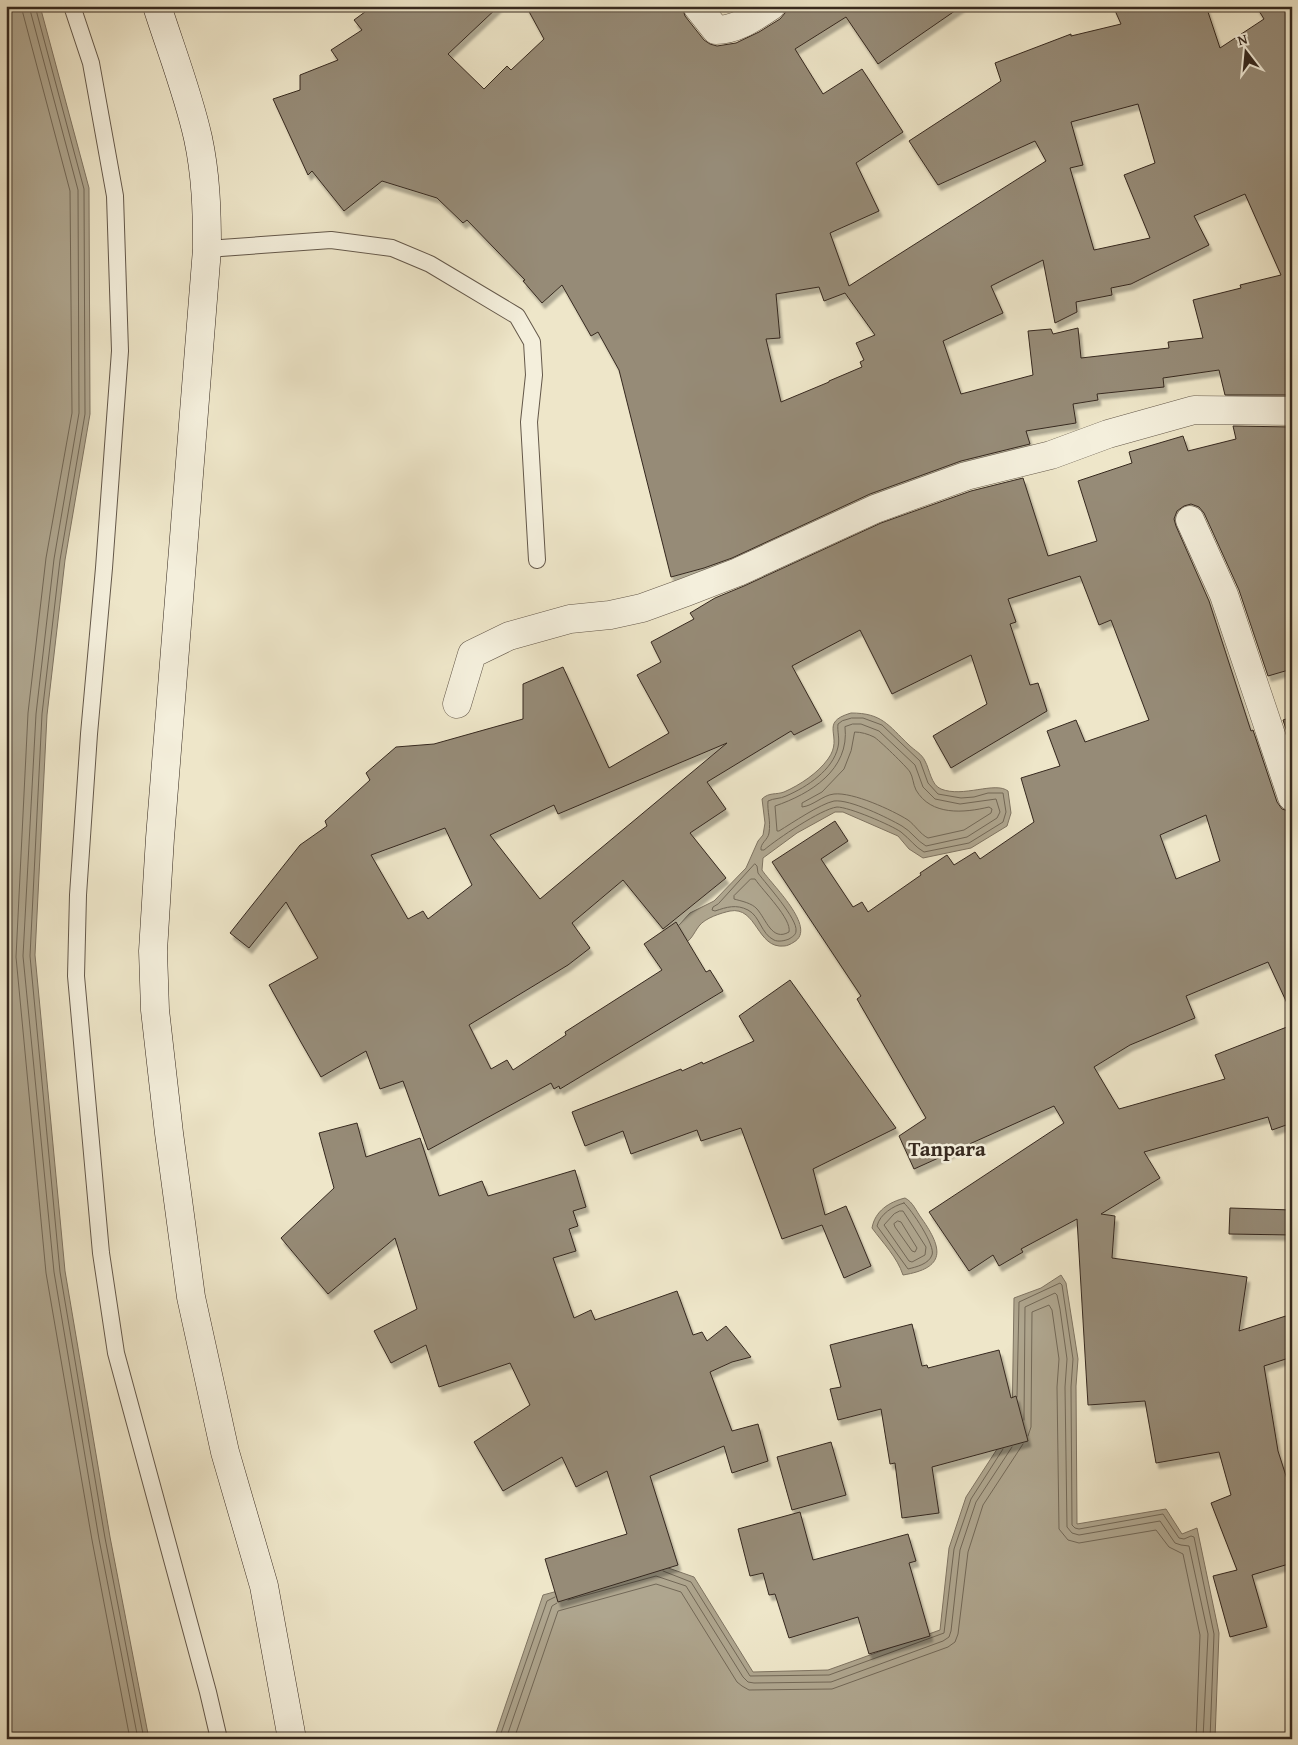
<svg xmlns="http://www.w3.org/2000/svg" width="1298" height="1745" viewBox="0 0 1298 1745" font-family="'Gentium Book Plus',serif">
<style>
.water{fill:#afa68f;stroke:#7f7462}
.lines{fill:none;stroke-linecap:round;stroke-linejoin:round}
.shore{stroke:#726857;stroke-width:1}
.building{fill:#968b77;stroke:#36291f;fill-rule:evenodd;filter:url(#shadow)}
.lane-casing{stroke:#64584a;stroke-width:18}
.street-casing{stroke:#64584a;stroke-width:29}
.secondary-casing{stroke:#36291f;stroke-width:29}
.lane{stroke:#f4efdc;stroke-width:16}
.street{stroke:#f4efdc;stroke-width:28}
.secondary{stroke:#f4efdc;stroke-width:28}
.labels{text-anchor:middle;stroke-width:5;stroke-linejoin:round;paint-order:stroke}
.quarter-label{font-size:21px;font-weight:bold;fill:#36291f;stroke:#f4efdc}
</style>
<defs>
<filter id="shadow"><feDropShadow dx="3" dy="5.5" stdDeviation="1" flood-color="#0004"/></filter>
</defs>
<rect width="100%" height="100%" fill="#eee6c9"/>
<filter id="stains"><feTurbulence type="fractalNoise" baseFrequency=".004" numOctaves="4"/><feColorMatrix values="0 0 0 0 .2 0 0 0 0 .09 0 0 0 0 .02 0 0 0 .5 -.17"/></filter>
<radialGradient id="worn" r=".72"><stop offset=".6" stop-color="#630" stop-opacity="0"/><stop offset="1" stop-color="#630" stop-opacity=".3"/></radialGradient>
<g class="water">
<path d="M6,6H40L89,188L90,414L65,560L47,715L35,955L65,1271L110,1537L149,1739H6Z"/>
<path d="M851,713C882,713 888,725 909,745C914,750 922,754 925,761C930,770 931,785 941,789C963,798 995,781 1008,791L1011,813L1007,826L971,848L923,858L909,849L898,836L843,812H835L797,833L763,858L762,870C771,884 818,928 794,942C791,944 787,946 784,946C757,949 757,906 730,911C721,913 705,918 699,926C693,934 692,940 682,945L666,931L679,925L690,913L714,901L746,868L758,841L763,835L765,823L762,799C769,792 776,795 784,792C800,785 818,773 828,759C845,736 817,723 851,713Z"/>
<path d="M905,1198C913,1202 916,1211 922,1219C943,1249 946,1268 903,1275C897,1257 883,1243 872,1228C875,1211 889,1202 905,1198Z"/>
<path d="M1061,1275L1066,1283L1078,1359L1076,1386L1077,1524L1166,1509L1182,1534L1197,1528L1219,1633L1215,1739H494L543,1595L657,1564L694,1577L753,1672L828,1670L940,1630L949,1548L966,1497L1012,1426L1014,1298L1041,1288Z"/>
</g>
<g class="lines">
<g class="shore">
<path d="M21,6L70,191L72,413L46,558L28,713L16,957L46,1273L92,1540L130,1739"/>
<path d="M29,6L78,190L79,413L54,559L36,714L23,956L54,1272L99,1539L138,1739"/>
<path d="M35,6L84,189L85,414L60,560L42,714L30,956L60,1272L105,1538L144,1739"/>
<path d="M852,718H863L882,725L920,761L928,783L938,794L961,798L974,797L988,793H1003L1006,812L1003,822L969,843L924,852C915,847 910,839 901,832C891,825 849,807 837,807C821,809 777,839 764,850H761C760,843 768,840 769,833C771,821 767,811 768,801C774,798 780,799 786,796C807,787 833,770 838,747C840,739 837,731 838,724L842,721Z"/>
<path d="M853,724H861L879,731L915,765L923,787L935,799L960,804L996,799L1000,812L997,818L967,837L926,846C917,841 911,831 902,826C888,818 850,799 834,801C820,804 792,823 779,831H777L775,806C810,794 850,770 845,727Z"/>
<path d="M855,732C861,732 868,734 874,737C878,739 907,767 910,772C913,777 913,784 916,790C931,816 964,813 989,807L992,809L991,813L964,830L928,838C920,834 915,825 908,820C892,810 853,792 834,794C823,795 813,806 802,807V803L822,792L844,769L851,751Z"/>
<path d="M755,864L757,866L758,873C766,884 798,919 796,931C796,935 792,937 789,939C784,941 778,942 774,940C761,934 760,916 748,910C736,904 727,907 715,911L712,910L713,907L718,904Z"/>
<path d="M751,879H755C763,891 792,919 789,932C772,942 766,919 757,909C752,903 741,901 734,899V896Z"/>
<path d="M904,1203C911,1209 936,1246 932,1255C929,1264 916,1267 908,1269L877,1226C880,1214 893,1206 904,1203Z"/>
<path d="M900,1211H903L926,1247L925,1255L912,1262L909,1261L884,1225L894,1214Z"/>
<path d="M898,1221L901,1222L917,1248L915,1252L912,1251L895,1227L894,1224Z"/>
<path d="M1017,1397L1019,1302L1060,1283L1062,1285L1073,1359L1071,1387L1072,1525L1075,1528L1079,1529L1163,1514L1179,1538L1184,1539L1191,1536L1194,1537L1214,1634L1210,1739"/>
<path d="M1024,1420L1025,1307L1055,1293L1057,1295L1060,1309L1067,1359L1065,1387L1067,1527L1072,1533L1079,1535L1160,1521L1175,1543L1181,1545L1189,1546L1208,1634L1203,1739"/>
<path d="M1028,1436L1031,1427L1032,1312L1049,1305L1052,1310L1059,1359L1057,1387L1059,1529L1068,1540L1079,1543L1156,1530L1169,1547L1183,1554L1200,1635L1196,1739"/>
<path d="M663,1571L691,1582L750,1676L829,1675L944,1633L954,1549L971,1499L1003,1449"/>
<path d="M568,1600L656,1576L686,1586L743,1677L748,1682L754,1683L831,1682L943,1641L949,1637L951,1631L960,1550L976,1502L1012,1447"/>
<path d="M499,1739L547,1601L555,1597"/>
<path d="M506,1739L552,1606L557,1603"/>
<path d="M514,1739L558,1611L656,1584L681,1592L737,1682L742,1686L749,1690L832,1689L948,1647L955,1642L958,1634L968,1552L983,1505L1023,1444"/>
</g>
</g>
<g class="building">
<path d="M373,6H499L448,54L484,89L507,66L511,70L544,39L526,6H682L685,16L704,40L710,44L717,46L736,43L759,32L780,19L785,13L786,6H962L878,64L846,17L795,49L823,94L862,69L903,132L856,163L879,211L830,233L849,286L1046,161L1035,141L938,185L909,141L1001,81L995,63L1071,34V36L1121,24L1113,6H1206L1220,48L1264,19L1256,6H1292V395H1225L1219,370L1163,378L1164,387L1097,394L1098,400L1073,404L1076,423L1026,431L1030,444L961,461L870,494L732,558L704,568L671,577L619,370L598,332L591,336L562,285L542,303L523,281L525,280L467,220L463,223L437,198L382,181L344,211L312,171L308,175L273,99L300,90V75L338,60L331,50L362,30L354,20ZM1138,104L1155,163L1124,175L1150,238L1094,250L1070,168L1083,165L1071,122ZM1245,194L1281,275L1240,285L1241,288L1193,300L1203,338L1168,342L1169,348L1081,358L1078,328L1053,334L1051,329L1028,331L1033,375L961,394L943,341L1003,313L991,286L1043,260L1055,323L1077,312L1076,302L1112,295L1111,288L1131,284L1209,245L1194,216ZM819,287L824,301L845,293L875,335L856,343L864,360L860,362L862,367L829,381V382L781,402L766,339L780,338L776,294Z"/>
<path d="M1233,426L1292,427V669L1268,676L1239,590L1204,513L1199,507L1191,504L1184,506L1177,511L1174,519L1176,526L1209,601L1251,731L1253,730L1277,802L1282,809L1292,812V1014L1268,962L1186,996L1195,1018L1130,1045L1094,1067L1119,1109L1225,1079L1215,1055L1292,1025V1123L1272,1130L1268,1117L1144,1152L1160,1178L1101,1214L1115,1216L1112,1258L1247,1277L1239,1331L1292,1314V1357L1264,1366L1278,1451L1287,1479L1292,1478V1563L1252,1575L1267,1627L1230,1637L1213,1576L1237,1570L1211,1503L1231,1495L1219,1452L1156,1463L1145,1401L1088,1405L1077,1219L1021,1249L1023,1252L999,1266L993,1255L969,1271L929,1212L1064,1123L1054,1106L914,1169L899,1136L926,1118L857,999L861,996L772,862L835,821L848,841L821,859L853,907L862,902L868,912L921,875L920,873L947,855L954,865L975,852L980,859L1034,822L1021,778L1060,766L1047,731L1076,720L1085,742L1149,720L1111,620L1099,625L1080,576L1008,599L1016,622L1010,624L1030,685L1038,683L1047,711L951,768L933,736L987,704L971,655L892,694L860,630L792,666L822,721L794,735L791,731L707,782L726,809L690,833L726,878L663,929L623,880L572,923L590,948L568,965L469,1025L491,1069L507,1060L513,1070L566,1035L565,1032L662,970L644,944L676,922L706,972L710,970L723,991L560,1089L559,1086L554,1089L551,1083L428,1150L403,1081L380,1089L366,1051L321,1077L302,1044L269,985L318,958L286,902L249,948L230,933L300,845L327,826L325,821L370,780L366,773L396,747L434,744L523,719V684L563,667L609,768L669,733L637,675L661,662L651,642L694,619L690,613L715,598L744,586L881,523L971,491L1023,478L1048,556L1097,541L1078,481L1132,463L1129,452L1183,436L1188,451L1236,439ZM727,743L540,899L490,835L554,805L558,814ZM1206,815L1220,861L1176,879L1160,835ZM445,828L472,885L428,919L423,911L408,919L371,855Z"/>
<path d="M1292,717V747L1283,720Z"/>
<path d="M790,980L896,1128L813,1169L825,1215L846,1206L871,1266L844,1278L822,1225L782,1239L741,1128L701,1141L697,1130L631,1154L623,1131L585,1146L572,1112L681,1069L682,1071L702,1062L703,1064L754,1041L739,1016Z"/>
<path d="M357,1123L366,1157L420,1138L439,1196L482,1181L488,1196L575,1170L586,1207L573,1211L578,1226L569,1229L576,1251L553,1258L574,1318L591,1310L595,1320L677,1291L693,1335L702,1332L707,1341L726,1326L751,1357L732,1362L710,1372L732,1431L758,1424L768,1461L732,1473L724,1446L650,1476L678,1565L558,1602L545,1559L627,1534L607,1471L576,1487L562,1457L503,1491L474,1442L530,1405L510,1363L439,1387L426,1345L391,1363L374,1331L417,1309L395,1238L328,1294L281,1238L334,1188L319,1133Z"/>
<path d="M1230,1208L1292,1210V1235L1229,1234Z"/>
<path d="M912,1324L922,1366L927,1365L928,1368L999,1350L1011,1398L1016,1396L1028,1441L932,1467L939,1513L902,1518L895,1463L890,1464L881,1409L838,1420L830,1389L841,1387L830,1345Z"/>
<path d="M831,1442L846,1495L792,1510L777,1457Z"/>
<path d="M800,1512L813,1560L908,1534L916,1561L909,1563L930,1636L869,1654L858,1617L789,1638L775,1594L769,1595L763,1573L750,1576L738,1529Z"/>
</g>
<g class="lines">
<g class="lane-casing">
<g id="lane">
<path d="M72,6L91,63L115,196L120,351L104,568L89,734L78,895L76,976L101,1253L116,1353L208,1692L219,1739"/>
<path d="M207,249L331,240L392,248L430,264L517,316L532,342L534,375L529,422L537,560"/>
</g>
</g>
<g class="street-casing">
<g id="street">
<path d="M697,6L716,30C737,30 754,17 771,6"/>
<path d="M1190,520L1224,595L1292,797"/>
<path d="M457,704L472,654L509,636L570,619L610,615L642,608L686,592L738,572L875,509L966,476L1051,455L1108,434L1194,410L1292,411"/>
</g>
</g>
<g class="secondary-casing">
<path id="secondary" d="M157,6C171,50 188,93 198,138C206,175 207,211 207,249L160,838L153,951L155,1010L169,1133L191,1297L225,1452L264,1586L292,1739"/>
</g>
<use href="#lane" class="lane"/>
<use href="#street" class="street"/>
<use href="#secondary" class="secondary"/>
</g>
<g class="labels">
<g class="quarter-label">
<text x="947" y="1156">Tanpara</text>
</g>
</g>
<rect width="1298" height="1745" fill="none" stroke="#eee6c9" stroke-width="25"/>
<rect x="8" y="8" width="1283" height="1730" fill="none" stroke="#36291f" stroke-width="2.5"/>
<rect x="12" y="12" width="1273" height="1720" fill="none" stroke="#36291f"/>
<g transform="translate(1246 52) rotate(344)" stroke="#f4efdc" stroke-width="4" paint-order="stroke">
<path d="M0-4L9 19L0 12L-9 19Z" fill="#36291f"/>
<text y="-8" font-size="14" font-weight="bold" text-anchor="middle" fill="#36291f">N</text>
</g>
<rect width="100%" height="100%" filter="url(#stains)"/>
<rect width="100%" height="100%" fill="url(#worn)"/>
</svg>
